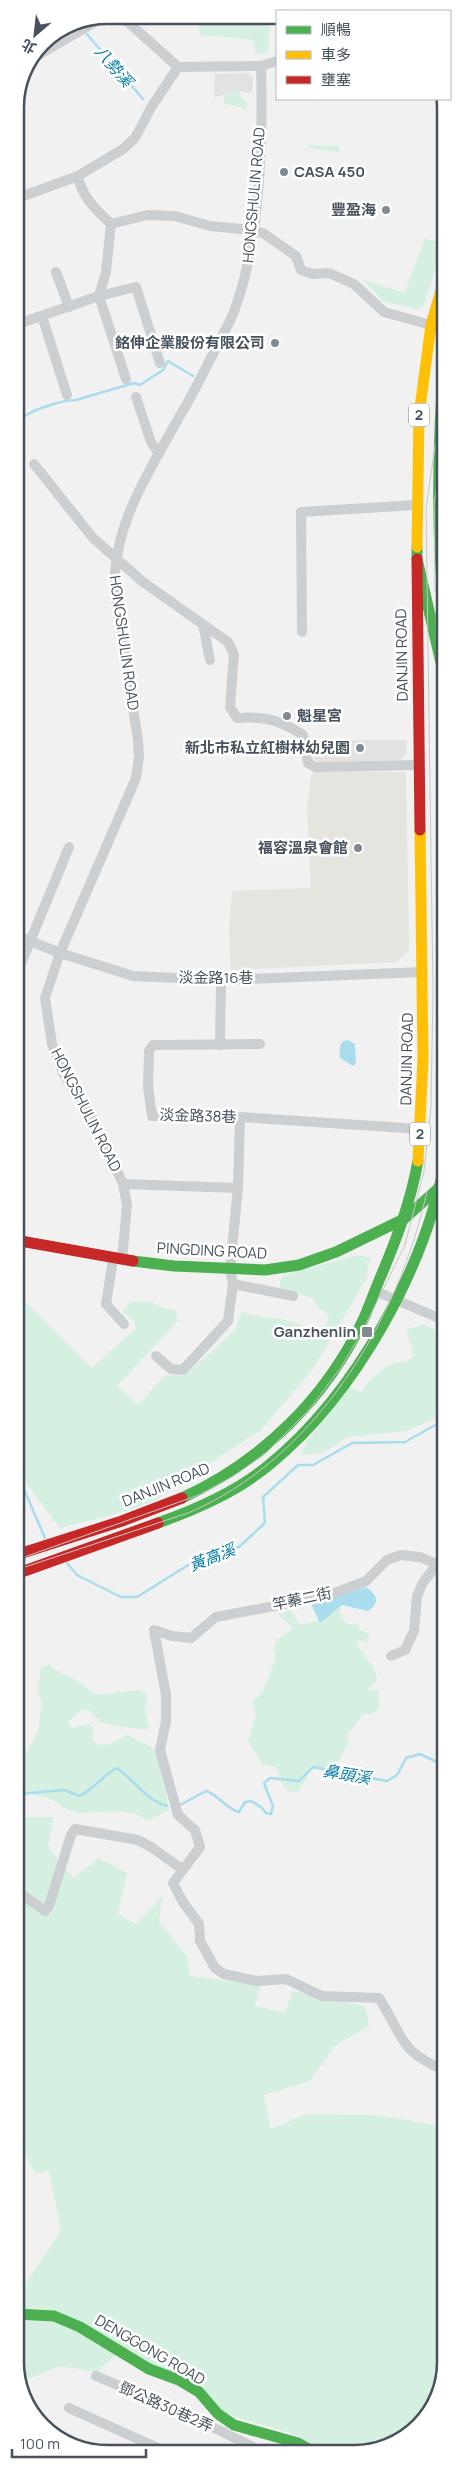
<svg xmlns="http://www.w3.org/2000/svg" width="461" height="2469" viewBox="0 0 461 2469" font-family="Manrope,'Noto Sans TC',sans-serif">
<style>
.commercial{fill:#e5e5df}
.education{fill:#e3e2e3}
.green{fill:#d5f0e1}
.water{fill:#a9ddee}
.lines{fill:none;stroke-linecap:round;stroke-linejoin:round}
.stream{stroke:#a9ddee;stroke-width:2.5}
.street{stroke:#cccfd2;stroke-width:10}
.fast{stroke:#4caf50;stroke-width:11}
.slow{stroke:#ffc107;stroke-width:11}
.jam{stroke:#c62828;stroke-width:11}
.tram{stroke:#c6c8ca;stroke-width:1}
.poi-dot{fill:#828a91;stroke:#fff;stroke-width:2}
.labels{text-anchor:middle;stroke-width:5;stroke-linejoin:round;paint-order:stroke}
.shield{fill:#fff;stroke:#7e868e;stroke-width:1}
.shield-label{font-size:14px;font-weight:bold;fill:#47525d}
.poi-label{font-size:15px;font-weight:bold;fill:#47525d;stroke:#fff;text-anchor:end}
.street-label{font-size:15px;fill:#47525d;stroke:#fff}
.water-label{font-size:16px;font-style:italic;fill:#0a7da5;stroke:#fff}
.rim{fill:none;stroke:#47525d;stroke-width:2.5}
</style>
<rect width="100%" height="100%" fill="#f1f1f1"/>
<path class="commercial" d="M312,771L406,772L409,951L396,962L231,970L229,929L232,891L311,888L307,807Z"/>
<g class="education">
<path d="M248,73L253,77L252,93L241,91L214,97L215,74Z"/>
<path d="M407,740L406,755L401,760L319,762L313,758L312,741Z"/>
</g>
<g class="green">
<path d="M197,16L269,17L268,53L255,54L254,42L249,39L200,35Z"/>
<path d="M240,92L241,97L247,102V111L237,106L224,104V95Z"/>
<path d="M309,145L339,146V152L309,148Z"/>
<path d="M425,238L439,243L442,249L423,307L419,310L383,301L362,279L405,293Z"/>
<path d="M358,1255L370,1258L366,1279L313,1369L261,1430L183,1481C163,1506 91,1520 60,1528L16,1470L15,1291L92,1368L136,1328L134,1321L122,1312L130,1302H152L163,1308L176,1310L178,1321L117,1386L138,1405L165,1375L184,1376L235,1330L242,1311C264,1323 290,1312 308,1332L326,1325L329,1319L326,1312L320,1309L312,1298L280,1288V1281L284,1275Z"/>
<path d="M422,1324L446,1334V1413L407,1431L348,1437L323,1453L301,1455L308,1439L349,1388L361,1392C368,1382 380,1369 392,1364C403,1360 401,1366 414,1356L406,1330Z"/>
<path d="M336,1608L341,1609L340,1615L347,1624L359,1625L360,1630L370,1634L366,1643L361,1640L356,1642C360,1652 381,1672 376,1681C374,1684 369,1688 367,1690H378L379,1707L373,1714H363L346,1737L349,1741C341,1758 333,1777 313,1766L299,1791L289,1792L282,1784L276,1767L263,1764L248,1742L256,1714L252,1702L263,1691L276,1657L273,1650L277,1640L293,1628L278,1614L290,1610L300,1625L322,1620Z"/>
<path d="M49,1665L63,1675L70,1676L96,1695L139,1690L145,1692L147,1697L145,1710L149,1729C144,1731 109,1724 101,1723L90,1711L82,1709L68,1722L72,1728L87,1724L93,1727V1740L98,1745L110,1744L127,1735L157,1750L169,1810L147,1821C128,1805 102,1814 80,1813C65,1812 55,1798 41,1796C31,1794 27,1796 16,1791V1757L28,1751L38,1731L42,1703L38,1690L41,1667Z"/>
<path d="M16,1817H54L48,1846L73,1878L99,1858L127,1873L118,1914L136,1924L162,1897L159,1921L187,1956L190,1976L261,1985L255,2006L285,2013L292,1991L365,2006L369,2026L336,2045L310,2081L264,2095L271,2129L307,2114L377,2115L435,2125L446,2132V2368L423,2423L366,2453H325L323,2449L290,2433L229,2415L124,2347L97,2372L60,2366L20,2383L16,2374V2288L24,2286L61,2231L49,2171L35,2174L27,2156L16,2158Z"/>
</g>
<g class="water">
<path d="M348,1040L355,1044L356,1063L353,1066L340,1058C340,1050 338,1041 348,1040Z"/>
<path d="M366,1587C377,1595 381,1602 368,1611L342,1605L320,1623L311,1604Z"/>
</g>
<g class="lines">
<g class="stream">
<path d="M72,22L74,23"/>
<path d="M85,32L143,99"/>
<path d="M443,221L445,224"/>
<path d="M15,424C23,412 61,400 76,400L134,383L140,385L163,370L168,361L193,376"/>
<path d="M16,1477L20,1480L45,1538"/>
<path d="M67,1563L77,1575L121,1597H137L193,1562L239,1547L265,1523L263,1497L298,1465H313L352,1443L405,1442L446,1419"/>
<path d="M16,1792L18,1794L64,1790L80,1796C96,1787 101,1777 117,1768C135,1781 146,1800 167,1806"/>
<path d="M180,1805L206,1791C219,1795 226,1809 239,1812L245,1802L251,1801L261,1807L266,1813L271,1814L273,1806L264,1783L270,1778L299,1781L313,1767L387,1781L397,1775L406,1758L420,1754L439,1763L446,1761"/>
</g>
<g class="street">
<path d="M120,15L178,67"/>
<path d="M35,57L107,15"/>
<path d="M277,61L261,66L178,67L152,106L135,138L123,149L78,176C81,196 97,211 111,224L147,215L175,216L210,226L252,230L263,233L296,256L301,270L313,274L329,273L354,284L384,312L445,329"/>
<path d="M15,199L78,176"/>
<path d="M56,272L69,307"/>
<path d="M42,316L67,395"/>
<path d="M15,325L99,296L106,272L111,224"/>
<path d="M126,379L99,296L136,287L160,363"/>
<path d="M136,397L151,442L159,454"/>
<path d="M34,464L93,538L143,582L228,642L234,654L230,707L237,718C265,716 280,720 303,735L308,763L315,767L419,765"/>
<path d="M203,624L210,660"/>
<path d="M302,632L301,512L416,505"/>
<path d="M15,935L60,953L133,976L221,980L423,972"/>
<path d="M15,970L20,966L69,847"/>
<path d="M260,1044L153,1045L149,1051L148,1087L152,1116L240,1117L420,1129"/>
<path d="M220,1045L221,980"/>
<path d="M123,1184L238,1188"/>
<path d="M113,1259L106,1304L124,1324"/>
<path d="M122,1260L127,1205L123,1184L94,1121L63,1073L52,1044L45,998L60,953L136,778L139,757L138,740L115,593C111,529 147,475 177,421C192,396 205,370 218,344C224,332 232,319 236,306C260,238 263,139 261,66"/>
<path d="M233,1284L293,1296"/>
<path d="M375,1291L446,1321"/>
<path d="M156,1356L171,1369L183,1370L228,1321L233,1284L230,1269L238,1188L240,1117"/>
<path d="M446,1568L420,1557L401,1555L387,1560L366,1581L327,1596L216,1617L191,1638L172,1636L154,1630L166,1695V1721L160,1750L178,1815L195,1830L200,1847L173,1883L183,1902L199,1924L200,1941L215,1968L224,1974L257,1981L286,1979L322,1996L379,1998C404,2037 398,2051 446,2071"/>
<path d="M391,1656L405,1650L414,1631L417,1597L422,1584L437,1564"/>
<path d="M16,1890L45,1911L49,1906L71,1835L75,1829L138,1840L151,1847L182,1869"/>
<path d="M96,2376L184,2413L253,2447L260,2453"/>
<path d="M69,2408L167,2452"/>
</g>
<g class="fast">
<path d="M445,353C437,442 436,530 445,619"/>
<path d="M417,547V559L445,680"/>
<path d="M133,1261L174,1266L265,1270L299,1265L336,1252L404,1219L442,1185"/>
<path d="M182,1498C262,1461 326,1399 364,1318C369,1307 373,1295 378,1283C395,1243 410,1205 418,1161"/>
<path d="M158,1523C197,1509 236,1492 269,1465C356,1394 427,1266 446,1155"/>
<path d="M16,2314L54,2316L80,2327L149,2369L179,2380L199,2392L218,2414L234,2425L298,2443L316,2453"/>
</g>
<g class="slow">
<path d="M417,547L419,415L431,325L445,277"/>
<path d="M418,1161L423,1059L420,830"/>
</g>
<g class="jam">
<path d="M417,559L420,830"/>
<path d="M15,1240L133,1261"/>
<path d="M16,1555L122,1521L182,1498"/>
<path d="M16,1574L158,1523"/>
</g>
<g class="tram">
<path d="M435,592L434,503L445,446"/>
<path d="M436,617L437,679"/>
<path d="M437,1129L441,1058L439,897"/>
<path d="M16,1560L199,1495L232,1477L264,1455L308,1411L342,1366L363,1330L405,1245L424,1171L431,1108L433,991L426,508L435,447L445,419"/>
<path d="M16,1570L188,1513C314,1460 399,1321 427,1191"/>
</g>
</g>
<g class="poi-dot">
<circle cx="284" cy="172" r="5"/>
<circle cx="386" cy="210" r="5"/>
<circle cx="275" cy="343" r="5"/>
<circle cx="287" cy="716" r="5"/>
<circle cx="360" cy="748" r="5"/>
<circle cx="358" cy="848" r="5"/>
<rect x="361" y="1326" width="12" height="12" rx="2.5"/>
</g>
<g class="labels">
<g class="shield">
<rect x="409" y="403.5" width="20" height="23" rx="4"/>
<rect x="410" y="1122.5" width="20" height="23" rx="4"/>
</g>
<g class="shield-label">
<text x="419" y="420">2</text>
<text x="420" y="1139">2</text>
</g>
<g class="poi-label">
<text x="294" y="177" text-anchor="start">CASA 450</text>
<text x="376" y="215">豐盈海</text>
<text x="265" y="348">銘伸企業股份有限公司</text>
<text x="297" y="721" text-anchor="start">魁星宮</text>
<text x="350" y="753">新北市私立紅樹林幼兒園</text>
<text x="348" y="853">福容溫泉會館</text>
<text x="356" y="1337">Ganzhenlin</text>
</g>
<g class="street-label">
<text transform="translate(254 195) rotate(-85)" y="5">HONGSHULIN ROAD</text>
<text transform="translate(124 643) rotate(82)" y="5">HONGSHULIN ROAD</text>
<text transform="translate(402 655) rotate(-91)" y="5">DANJIN ROAD</text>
<text x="216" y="983">淡金路16巷</text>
<text transform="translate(407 1059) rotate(-89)" y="5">DANJIN ROAD</text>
<text transform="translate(86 1110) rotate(63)" y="5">HONGSHULIN ROAD</text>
<text transform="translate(198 1116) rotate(2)" y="5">淡金路38巷</text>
<text transform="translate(212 1251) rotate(3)" y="5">PINGDING ROAD</text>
<text transform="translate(166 1485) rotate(-22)" y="5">DANJIN ROAD</text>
<text transform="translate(302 1599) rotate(-12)" y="5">竿蓁二街</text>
<text transform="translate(150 2350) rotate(30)" y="5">DENGGONG ROAD</text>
<text transform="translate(166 2407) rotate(24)" y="5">鄧公路30巷2弄</text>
</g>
<g class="water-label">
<text transform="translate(114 66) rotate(49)" y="6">八勢溪</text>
<text transform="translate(212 1557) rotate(-21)" y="6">黃高溪</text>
<text transform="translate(347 1774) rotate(10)" y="6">鼻頭溪</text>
</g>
</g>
<path d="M0 0H461V2469H0ZM107 24H354A83 83 0 0 1 437 107V2362A83 83 0 0 1 354 2445H107A83 83 0 0 1 24 2362V107A83 83 0 0 1 107 24Z" fill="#fff" fill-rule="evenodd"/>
<path class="rim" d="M107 24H354A83 83 0 0 1 437 107V2362A83 83 0 0 1 354 2445H107A83 83 0 0 1 24 2362V107A83 83 0 0 1 107 24Z"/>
<rect x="276" y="10" width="175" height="90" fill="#ffffff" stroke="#b5babe"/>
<rect x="286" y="26" width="25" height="8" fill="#4caf50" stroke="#b5babe"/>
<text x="321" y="35" font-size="15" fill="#47525d">順暢</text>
<rect x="286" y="51" width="25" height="8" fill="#ffc107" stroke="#b5babe"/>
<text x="321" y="60" font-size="15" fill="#47525d">車多</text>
<rect x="286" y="76" width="25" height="8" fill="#c62828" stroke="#b5babe"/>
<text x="321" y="85" font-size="15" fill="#47525d">壅塞</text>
<g transform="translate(35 35) rotate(208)" stroke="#ffffff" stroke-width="4" paint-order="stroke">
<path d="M0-4L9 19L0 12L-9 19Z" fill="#47525d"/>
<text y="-8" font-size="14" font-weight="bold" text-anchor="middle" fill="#47525d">北</text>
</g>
<path d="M12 2449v8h134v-8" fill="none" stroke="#47525d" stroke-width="2.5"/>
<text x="20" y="2449" font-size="15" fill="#47525d" stroke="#ffffff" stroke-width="4" paint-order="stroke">100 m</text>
</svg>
